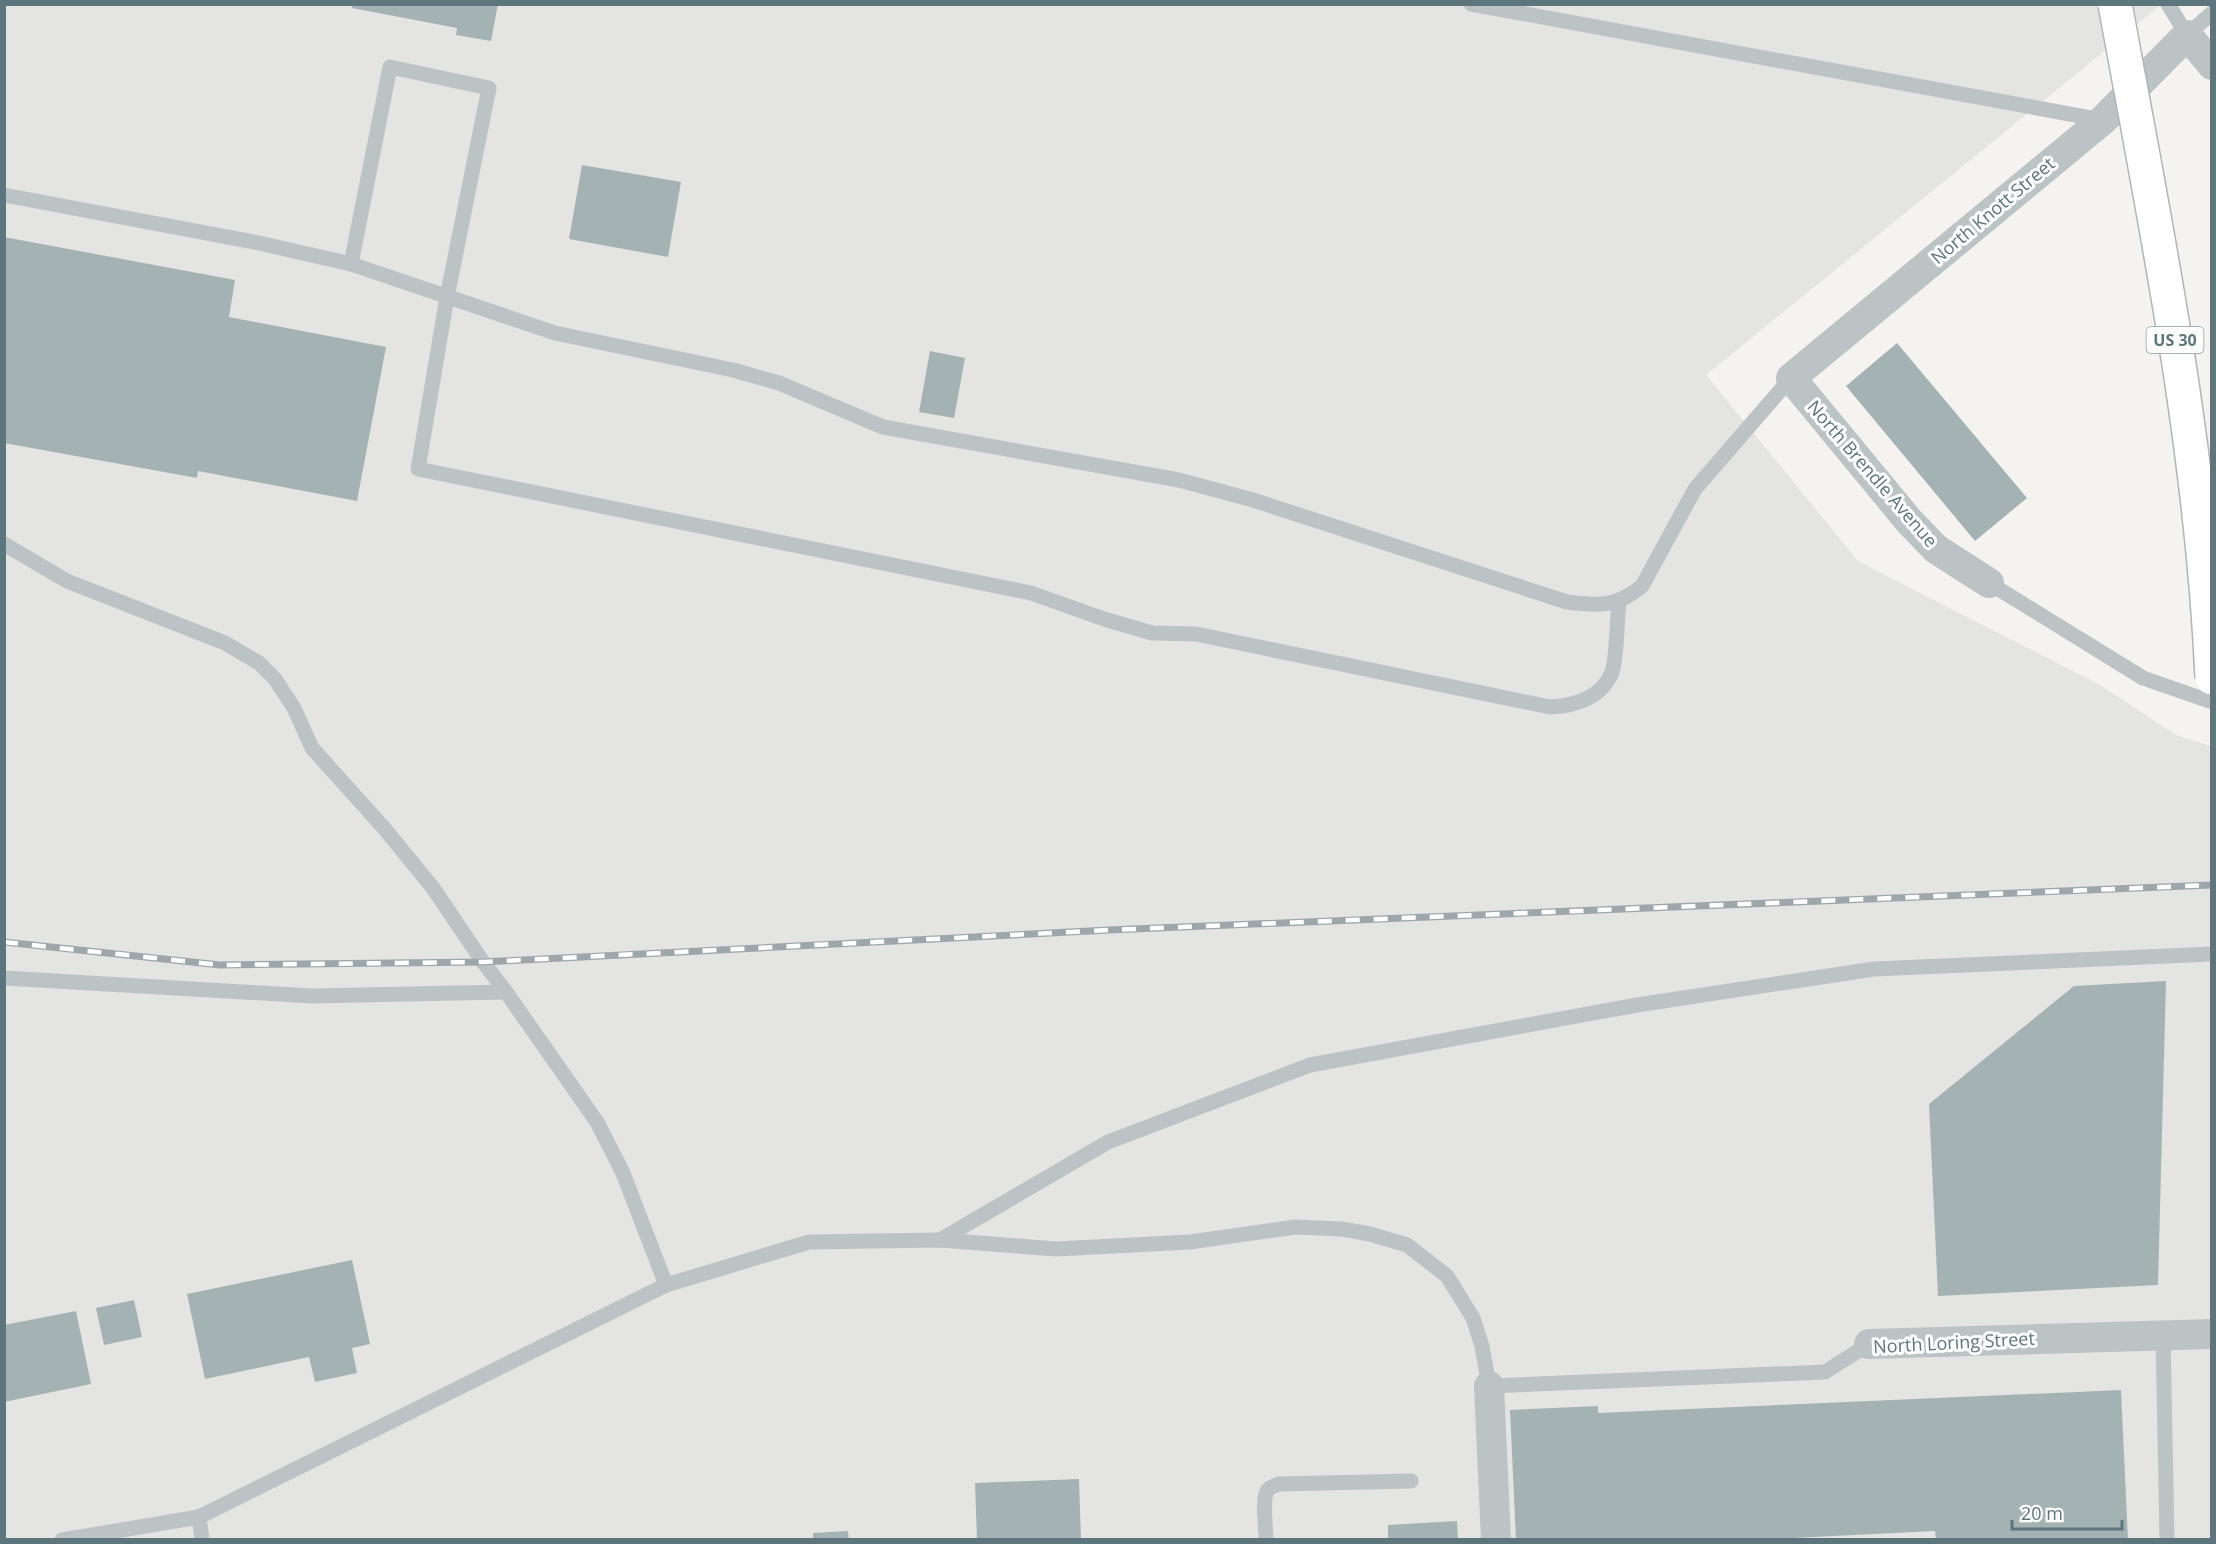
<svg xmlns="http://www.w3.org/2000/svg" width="2216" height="1544" viewBox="0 0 2216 1544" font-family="'Open Sans',sans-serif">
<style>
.built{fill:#e4e5e3}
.building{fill:#a5b2b4}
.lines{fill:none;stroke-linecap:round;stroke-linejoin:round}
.service{stroke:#bcc3c5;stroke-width:15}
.minor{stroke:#bcc3c5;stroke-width:30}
.rail-casing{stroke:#9da7ab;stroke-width:7}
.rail{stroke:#fff;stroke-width:4.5;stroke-dasharray:14;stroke-linecap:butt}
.motorway-bridge-casing{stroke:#afb6b7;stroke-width:36;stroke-linecap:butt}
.motorway-bridge{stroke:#fff;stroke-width:33}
.labels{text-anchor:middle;stroke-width:6;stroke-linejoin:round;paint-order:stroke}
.shield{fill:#fff;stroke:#8e9fa4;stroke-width:1.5}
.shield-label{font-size:16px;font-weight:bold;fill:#5d767d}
.street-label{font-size:18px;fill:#5d767d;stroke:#fff}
</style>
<rect width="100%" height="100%" fill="#f4f3ef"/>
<path class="built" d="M5,5H2161L1706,375L1858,561L2100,685L2176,735L2211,746V1539L5,1540Z"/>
<g class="building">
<path d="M353,4H498L491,41L456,35L457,28L352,8Z"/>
<path d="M582,165L681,182L668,257L569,239Z"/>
<path d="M4,237L235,280L229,317L386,347L357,501L198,471L197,478L4,443Z"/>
<path d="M1897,343L2027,498L1975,541L1846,386Z"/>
<path d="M930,351L965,358L954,418L919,412Z"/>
<path d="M2166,981L2158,1285L1938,1296L1929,1104L2074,986Z"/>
<path d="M352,1260L370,1344L352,1348L357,1373L315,1382L309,1357L205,1379L187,1294Z"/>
<path d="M134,1300L142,1337L104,1345L96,1308Z"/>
<path d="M76,1311L91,1384L4,1402V1325Z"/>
<path d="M2121,1390L2128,1540H1936L1935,1531L1753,1540H1516L1510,1410L1598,1406V1413Z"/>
<path d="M1079,1479L1081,1540H977L975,1483Z"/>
<path d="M1457,1521L1458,1540H1388V1525Z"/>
<path d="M848,1531L849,1540H813V1533Z"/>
</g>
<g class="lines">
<g class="service">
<path d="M1471,4L2102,120"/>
<path d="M2168,4L2187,35L2212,13"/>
<path d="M4,195L259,243L351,264L555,333L733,370L779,383L883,427L1179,480L1253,500L1567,602C1599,606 1617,607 1642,586L1695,489L1791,378"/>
<path d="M351,264L390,67L489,88L447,297L418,469L1031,593L1104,619L1152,633L1196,634L1550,707C1574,706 1602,698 1612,672C1617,658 1617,618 1619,601"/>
<path d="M4,544L67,581L225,643L259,663L275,679L294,708L312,748L384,828L433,888L483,962L506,992L597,1122L623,1173L666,1285"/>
<path d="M1989,583L2143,678L2212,702"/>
<path d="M4,978L312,996L506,992"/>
<path d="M940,1240L1108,1142L1310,1065L1637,1005L1874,969L2212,954"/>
<path d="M2163,1335L2167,1540"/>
<path d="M199,1517L202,1540"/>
<path d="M62,1540L199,1517L666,1285L809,1242L940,1240L1056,1249L1190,1242L1295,1227L1342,1229L1370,1234L1407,1245L1447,1276L1473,1318L1482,1346L1489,1386L1825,1372L1869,1344"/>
<path d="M1266,1540C1266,1528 1262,1500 1267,1491C1270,1486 1275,1486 1279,1484L1411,1481"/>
</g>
<g class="minor">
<path d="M1989,583L1936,549L1909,521L1791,378L2103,120L2187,35L2212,65"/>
<path d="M1869,1344L2212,1334"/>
<path d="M1489,1386L1496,1540"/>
</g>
<g class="rail-casing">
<path id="rail" d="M4,942L220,965L483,962L1109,930L2212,885"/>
</g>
<use href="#rail" class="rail"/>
<g class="motorway-bridge-casing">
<path id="motorway-bridge" d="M2115,4C2156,227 2202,451 2212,678"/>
</g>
<use href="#motorway-bridge" class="motorway-bridge"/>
</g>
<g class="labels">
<rect class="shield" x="2146.5" y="327" width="57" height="26" rx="4.5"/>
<g class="shield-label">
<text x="2175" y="346">US 30</text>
</g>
<g class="street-label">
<text transform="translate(1993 211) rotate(-40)" y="6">North Knott Street</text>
<text transform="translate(1872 474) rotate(49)" y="6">North Brendle Avenue</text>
<text transform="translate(1954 1343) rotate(-3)" y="6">North Loring Street</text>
</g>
</g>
<rect width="2216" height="1544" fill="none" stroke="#5d767d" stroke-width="12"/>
<path d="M2012 1520v9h110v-9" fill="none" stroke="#5d767d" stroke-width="3"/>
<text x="2021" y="1520" font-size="18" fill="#5d767d" stroke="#ffffff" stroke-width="4.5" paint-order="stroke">20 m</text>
</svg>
